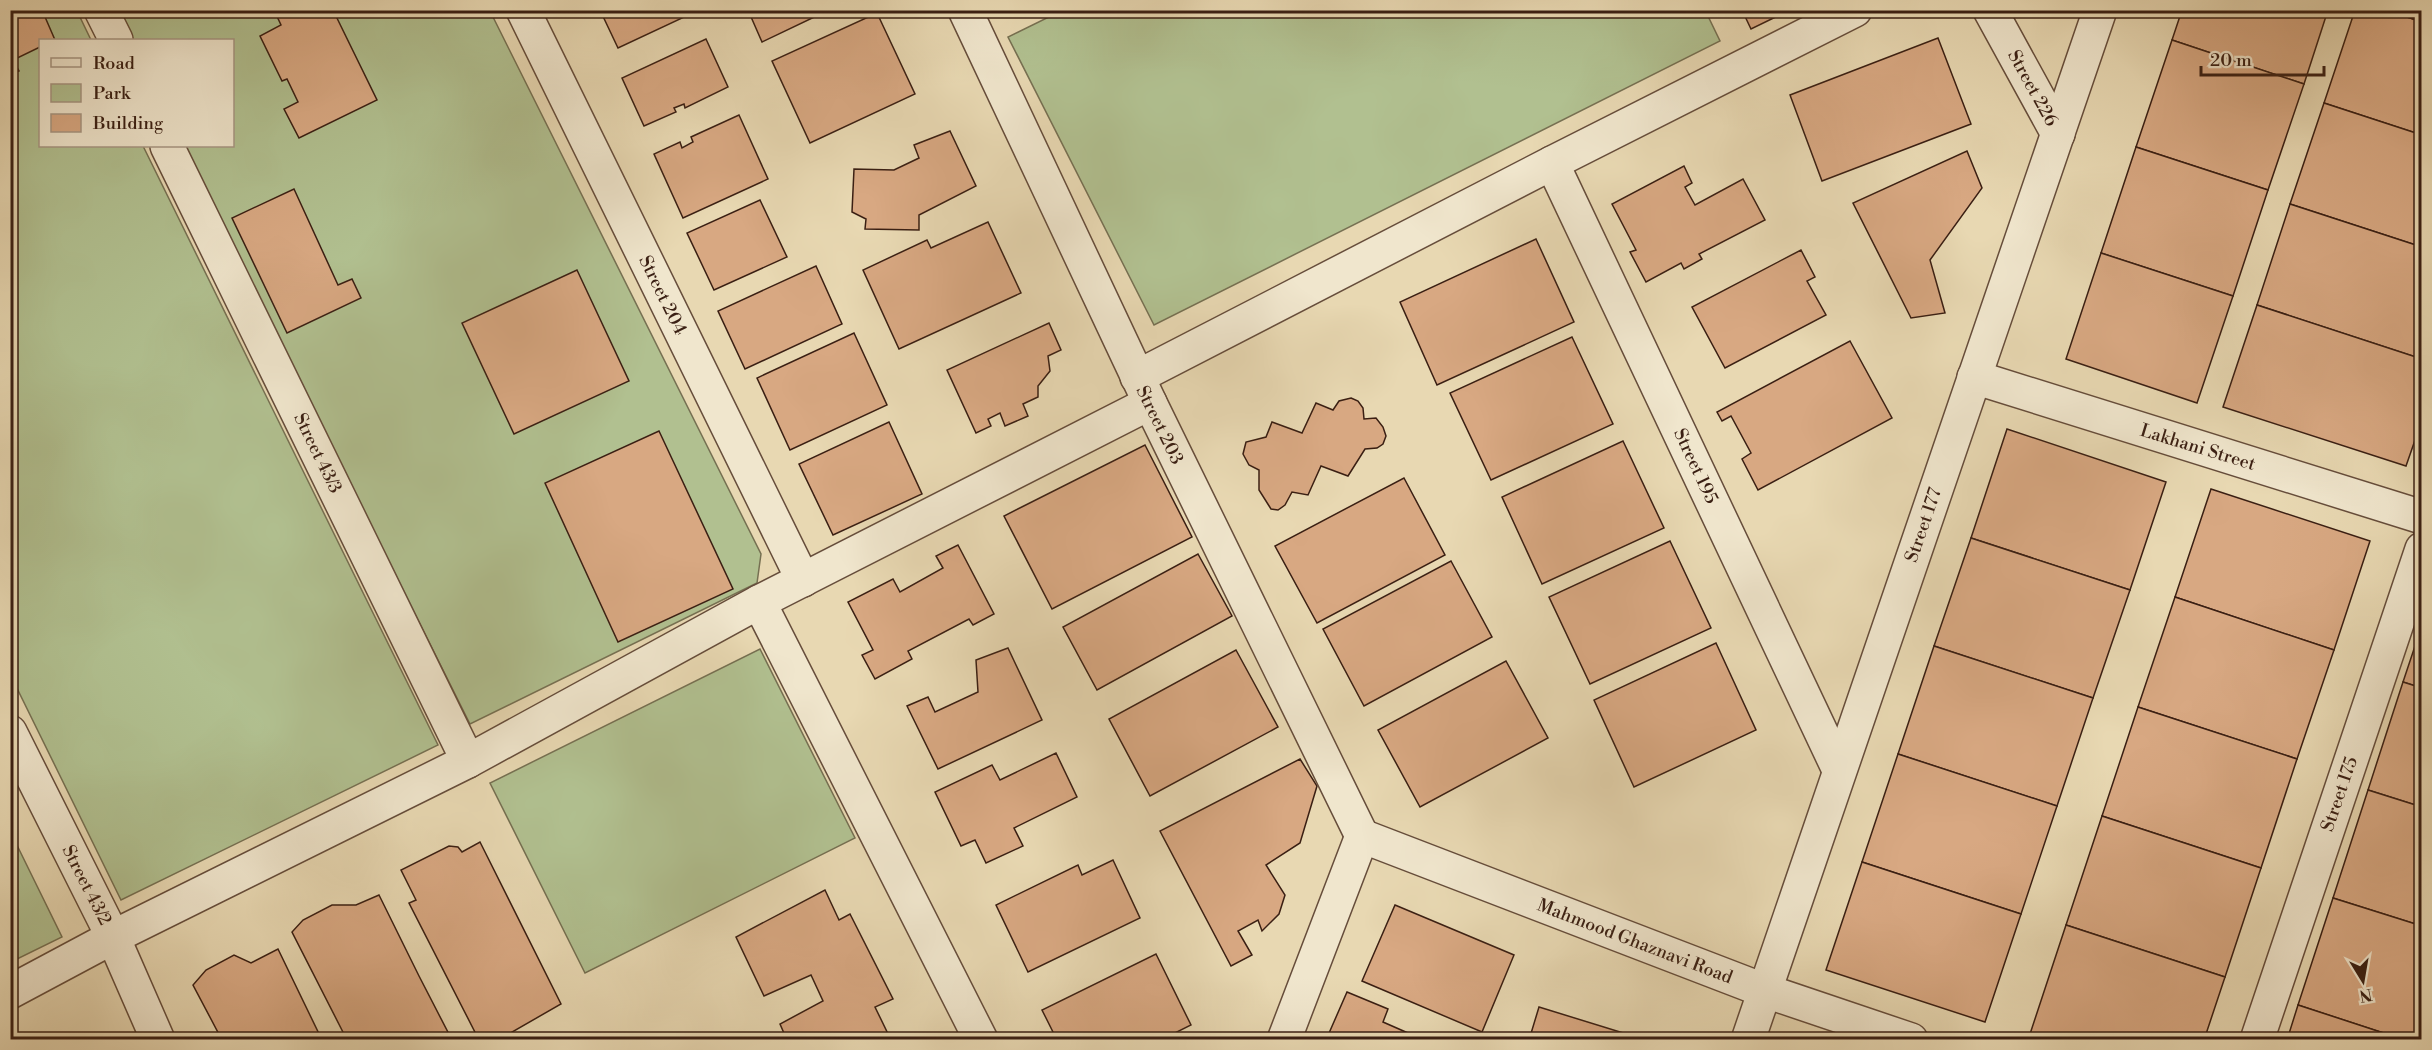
<svg xmlns="http://www.w3.org/2000/svg" width="2432" height="1050" viewBox="0 0 2432 1050" font-family="'Libre Bodoni',serif">
<style>
.green{fill:#b1c090;stroke:#767052;stroke-width:1.5}
.building{fill:#d8a882;stroke:#3a1f13;stroke-width:1.5}
.lines{fill:none;stroke-linecap:round;stroke-linejoin:round}
.minor-casing{stroke:#664d3b;stroke-width:36}
.tertiary-casing{stroke:#664d3b;stroke-width:36}
.minor{stroke:#f0e6cd;stroke-width:33}
.tertiary{stroke:#f0e6cd;stroke-width:33}
.labels{text-anchor:middle;stroke-width:5;stroke-linejoin:round;paint-order:stroke}
.street-label{font-size:18px;fill:#3a1f13;stroke:#f0e6cd}
</style>
<rect width="100%" height="100%" fill="#e8d8b2"/>
<filter id="stains"><feTurbulence type="fractalNoise" baseFrequency=".00333" numOctaves="4"/><feColorMatrix values="0 0 0 0 .2 0 0 0 0 .09 0 0 0 0 .02 0 0 0 .5 -.17"/></filter>
<radialGradient id="worn" r=".72"><stop offset=".6" stop-color="#630" stop-opacity="0"/><stop offset="1" stop-color="#630" stop-opacity=".3"/></radialGradient>
<g class="green">
<path d="M11,11H77L91,40H40V146H143L438,745L121,900L11,676Z"/>
<path d="M114,11H490L761,554L757,583L470,724L181,146H232V40H129Z"/>
<path d="M1061,11L1705,10L1720,41L1154,325L1008,37Z"/>
<path d="M760,649L855,838L585,973L490,783Z"/>
<path d="M11,833L62,937L11,962H10Z"/>
</g>
<g class="building">
<path d="M10,10H42L55,40H40V47L13,60L19,71L10,75Z"/>
<path d="M274,10H333L377,100L299,138L284,109L298,102L287,79L282,81L260,36L281,25Z"/>
<path d="M600,10H694L695,12L618,48Z"/>
<path d="M748,10H829L762,42Z"/>
<path d="M1742,10H1790L1751,29Z"/>
<path d="M2182,10H2328L2304,84L2172,40Z"/>
<path d="M2355,10H2386L2422,22V135L2324,103Z"/>
<path d="M2386,10H2422V22Z"/>
<path d="M877,13L915,94L810,143L772,61Z"/>
<path d="M1938,38L1971,124L1822,181L1790,95Z"/>
<path d="M706,39L728,87L685,108L684,104L674,108L676,112L644,126L622,78Z"/>
<path d="M2172,40L2304,84L2268,190L2136,147Z"/>
<path d="M2324,103L2422,135V247L2290,204Z"/>
<path d="M739,115L768,179L683,218L654,154L680,142L682,148L693,142L691,137Z"/>
<path d="M950,131L976,186L919,215V230L865,229L866,219L852,212L854,169L894,170L919,158L914,145Z"/>
<path d="M2136,147L2268,190L2233,296L2101,253Z"/>
<path d="M1967,151L1982,188L1930,260L1945,313L1911,318L1853,203Z"/>
<path d="M1684,166L1692,183L1685,187L1695,205L1743,179L1765,220L1699,254L1702,259L1684,269L1681,263L1646,282L1630,252L1636,250L1612,204Z"/>
<path d="M294,189L338,285L352,279L361,298L287,333L232,218Z"/>
<path d="M760,200L787,257L714,290L687,233Z"/>
<path d="M2290,204L2422,247V359L2257,305Z"/>
<path d="M988,222L1021,293L899,349L863,270L927,240L931,248Z"/>
<path d="M1536,239L1574,322L1437,385L1400,302Z"/>
<path d="M1801,250L1815,277L1807,281L1826,315L1725,368L1692,307Z"/>
<path d="M2101,253L2233,296L2197,403L2066,359Z"/>
<path d="M816,266L842,324L745,369L718,311Z"/>
<path d="M577,270L629,381L514,434L462,323Z"/>
<path d="M2257,305L2422,359V420L2406,466L2223,407Z"/>
<path d="M1049,323L1061,350L1048,356L1050,371L1038,386V397L1023,404L1028,416L1005,426L1000,413L988,419L991,426L976,433L947,370Z"/>
<path d="M854,333L887,405L790,450L757,378Z"/>
<path d="M1572,337L1613,424L1491,480L1450,393Z"/>
<path d="M1850,341L1892,418L1758,490L1742,459L1751,453L1731,416L1722,421L1717,412Z"/>
<path d="M1351,398L1358,401L1363,408L1364,419L1376,418L1383,427L1386,436L1383,444L1377,448L1365,449L1348,476L1321,466L1308,495L1292,492L1285,505L1278,510L1271,509L1259,490V470L1249,465L1243,454L1246,442L1266,437L1272,422L1302,433L1316,403L1333,410L1339,401Z"/>
<path d="M889,422L922,494L833,535L799,464Z"/>
<path d="M2007,429L2166,482L2130,590L1971,538Z"/>
<path d="M659,431L733,589L618,642L545,483Z"/>
<path d="M1623,441L1664,528L1542,584L1502,497Z"/>
<path d="M1145,445L1192,537L1052,609L1004,516Z"/>
<path d="M1404,478L1445,555L1317,623L1275,546Z"/>
<path d="M2211,489L2370,541L2334,650L2175,597Z"/>
<path d="M1971,538L2130,590L2093,698L1934,646Z"/>
<path d="M1670,541L1711,628L1590,684L1549,597Z"/>
<path d="M958,545L994,614L973,625L969,619L908,651L912,659L875,679L862,655L873,650L848,602L893,579L900,592L943,568L936,556Z"/>
<path d="M1198,554L1232,616L1097,690L1063,627Z"/>
<path d="M1451,561L1492,637L1364,706L1323,629Z"/>
<path d="M2175,597L2334,650L2297,759L2138,707Z"/>
<path d="M2422,625V688L2403,682Z"/>
<path d="M1716,643L1756,730L1634,787L1594,700Z"/>
<path d="M1934,646L2093,698L2057,806L1898,754Z"/>
<path d="M1008,648L1042,720L938,769L907,706L928,697L935,712L978,692L976,660Z"/>
<path d="M1236,650L1278,727L1150,796L1109,719Z"/>
<path d="M1506,661L1548,738L1420,807L1378,730Z"/>
<path d="M2403,682L2422,688V807L2368,790Z"/>
<path d="M2138,707L2297,759L2261,868L2102,816Z"/>
<path d="M1056,753L1077,797L1014,828L1023,846L986,863L975,840L961,846L935,792L992,765L1000,780Z"/>
<path d="M1898,754L2057,806L2021,914L1862,862Z"/>
<path d="M1300,759L1317,786L1300,843L1266,865L1285,895L1279,914L1262,931L1258,920L1238,931L1252,955L1231,966L1160,831Z"/>
<path d="M2368,790L2422,807V926L2333,898Z"/>
<path d="M2102,816L2261,868L2225,977L2066,925Z"/>
<path d="M480,842L561,1004L498,1040H479L409,903L416,900L401,870L449,846L458,847L462,852Z"/>
<path d="M1113,860L1140,918L1028,972L996,905L1078,865L1082,875Z"/>
<path d="M1862,862L2021,914L1985,1022L1826,970Z"/>
<path d="M825,890L839,920L850,914L893,999L875,1007L891,1040H787L780,1024L823,1001L811,975L764,996L736,937Z"/>
<path d="M379,895L419,976L452,1040H347L292,932L303,920L332,905H356Z"/>
<path d="M2333,898L2422,926V1040H2405L2298,1005Z"/>
<path d="M1395,905L1514,955L1482,1032L1362,981Z"/>
<path d="M2066,925L2225,977L2204,1040H2046L2030,1034Z"/>
<path d="M278,949L322,1040H222L193,985L206,970L234,955L251,963Z"/>
<path d="M1156,954L1191,1025L1161,1040H1057L1042,1010Z"/>
<path d="M1347,992L1388,1009L1383,1022L1424,1040H1326Z"/>
<path d="M2298,1005L2405,1040H2287Z"/>
<path d="M1539,1007L1646,1040H1529Z"/>
</g>
<g class="lines">
<g class="minor-casing">
<g id="minor">
<path d="M101,10L116,40"/>
<path d="M523,10L803,580"/>
<path d="M965,10L1150,403L1362,836"/>
<path d="M1990,10L2058,134"/>
<path d="M167,146L468,761"/>
<path d="M1552,163L1839,770"/>
<path d="M1137,377L1552,163L1855,10"/>
<path d="M1974,377L2422,517"/>
<path d="M759,602L981,1040"/>
<path d="M10,732L113,937L158,1040"/>
<path d="M1362,836L1763,990"/>
<path d="M10,992L113,937L468,761L759,602L1150,403"/>
<path d="M1284,1040L1362,836"/>
<path d="M2257,1040L2422,549"/>
</g>
</g>
<g class="tertiary-casing">
<g id="tertiary">
<path d="M1763,990L1911,1040"/>
<path d="M1748,1040L2100,10"/>
</g>
</g>
<use href="#minor" class="minor"/>
<use href="#tertiary" class="tertiary"/>
</g>
<g class="labels">
<g class="street-label">
<text transform="translate(2033 88) rotate(61)" y="6">Street 226</text>
<text transform="translate(663 295) rotate(64)" y="6">Street 204</text>
<text transform="translate(1160 425) rotate(64)" y="6">Street 203</text>
<text transform="translate(2198 447) rotate(17)" y="6">Lakhani Street</text>
<text transform="translate(318 453) rotate(64)" y="6">Street 43/3</text>
<text transform="translate(1696 466) rotate(65)" y="6">Street 195</text>
<text transform="translate(1923 525) rotate(-71)" y="6">Street 177</text>
<text transform="translate(2339 794) rotate(-71)" y="6">Street 175</text>
<text transform="translate(87 885) rotate(63)" y="6">Street 43/2</text>
<text transform="translate(1635 941) rotate(21)" y="6">Mahmood Ghaznavi Road</text>
</g>
</g>
<rect width="2432" height="1050" fill="none" stroke="#e8d8b2" stroke-width="36"/>
<rect x="12" y="12" width="2408" height="1026" fill="none" stroke="#3a1f13" stroke-width="3"/>
<rect x="18" y="18" width="2396" height="1014" fill="none" stroke="#3a1f13" stroke-width="1.5"/>
<rect x="39" y="39" width="195" height="108" fill="#f0e6cd" stroke="#a79683" stroke-width="1.5"/>
<rect x="51" y="58" width="30" height="9" fill="#f0e6cd" stroke="#a79683" stroke-width="1.5"/>
<text x="93" y="69" font-size="18" fill="#3a1f13">Road</text>
<rect x="51" y="84" width="30" height="18" fill="#b1c090" stroke="#a79683" stroke-width="1.5"/>
<text x="93" y="99" font-size="18" fill="#3a1f13">Park</text>
<rect x="51" y="114" width="30" height="18" fill="#d8a882" stroke="#a79683" stroke-width="1.5"/>
<text x="93" y="129" font-size="18" fill="#3a1f13">Building</text>
<g transform="translate(2363 981) rotate(169)" stroke="#f0e6cd" stroke-width="4.5" paint-order="stroke">
<path d="M0-4.5L10 22L0 15L-10 22Z" fill="#3a1f13"/>
<text y="-9" font-size="16" font-weight="bold" text-anchor="middle" fill="#3a1f13">N</text>
</g>
<path d="M2201 66v9h123v-9" fill="none" stroke="#3a1f13" stroke-width="3"/>
<text x="2210" y="66" font-size="18" fill="#3a1f13" stroke="#f0e6cd" stroke-width="4.5" paint-order="stroke">20 m</text>
<rect width="100%" height="100%" filter="url(#stains)"/>
<rect width="100%" height="100%" fill="url(#worn)"/>
</svg>
